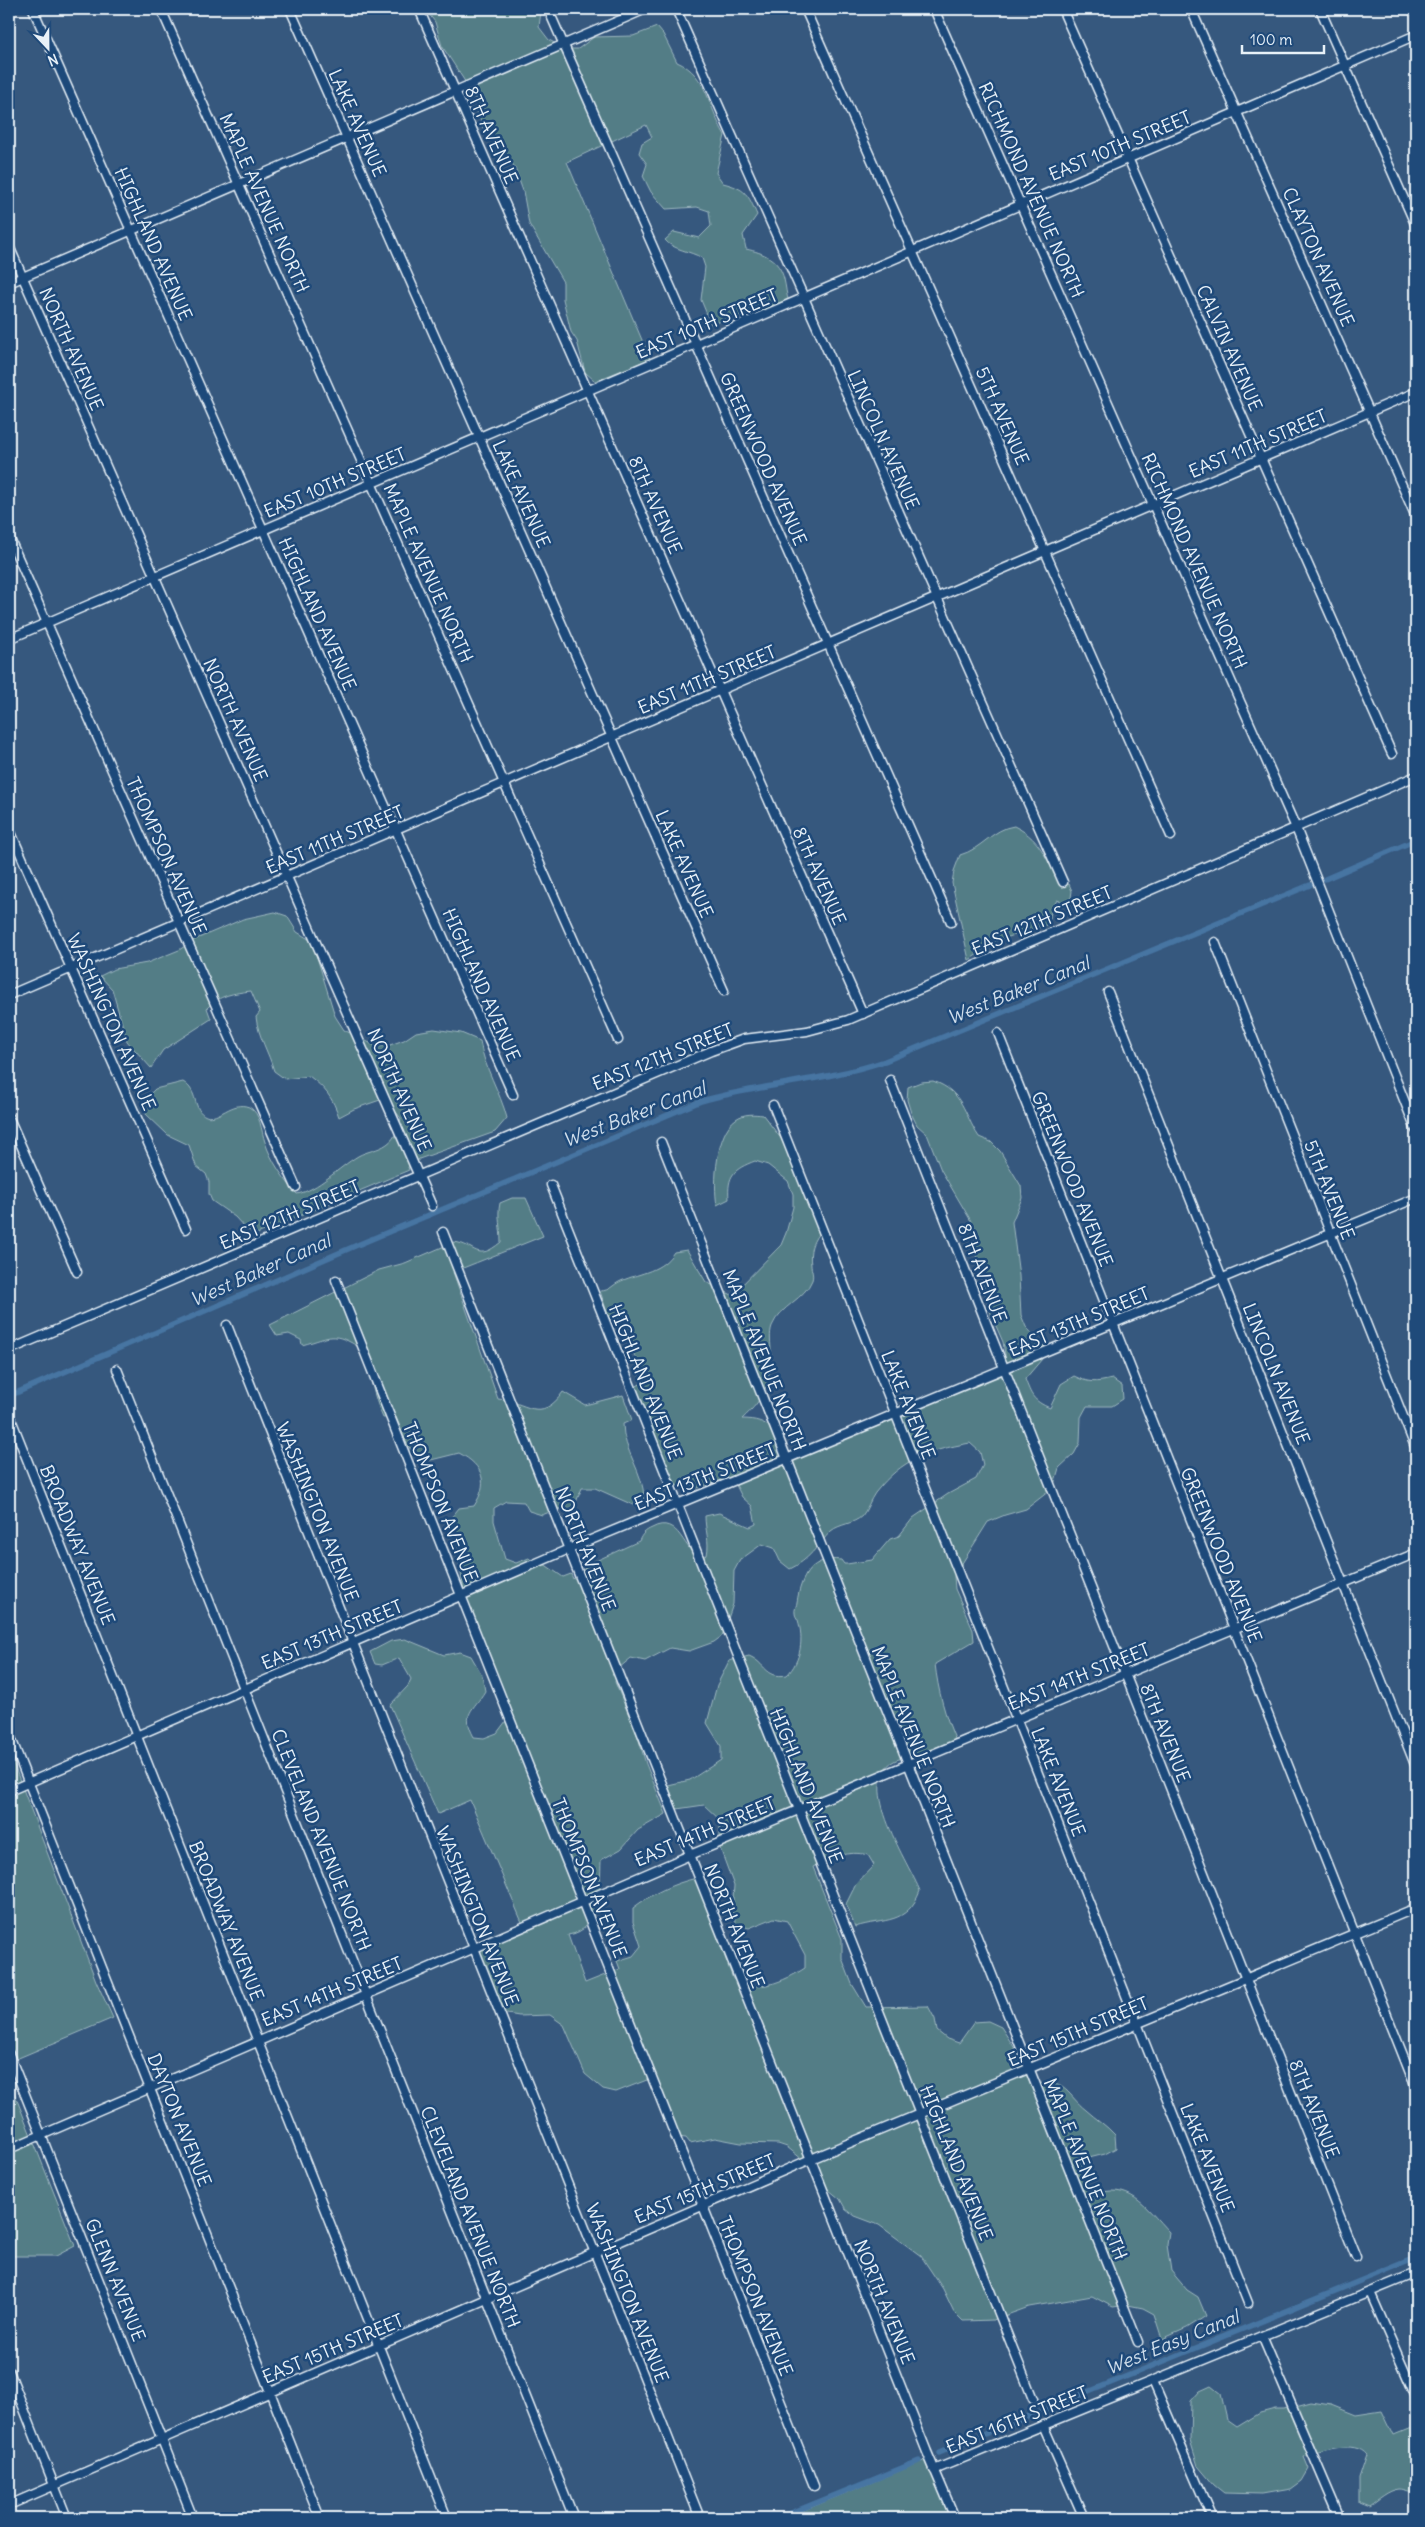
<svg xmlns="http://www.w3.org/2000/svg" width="1425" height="2527" viewBox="0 0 1425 2527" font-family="Delius,sans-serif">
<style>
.green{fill:#527d86;stroke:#9db7bf;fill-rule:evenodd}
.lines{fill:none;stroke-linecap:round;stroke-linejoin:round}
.canal{stroke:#4674a2;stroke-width:5.5}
.minor-casing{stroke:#e8f1f8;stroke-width:11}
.minor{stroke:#1f4a7a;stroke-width:8}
.labels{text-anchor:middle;stroke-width:5;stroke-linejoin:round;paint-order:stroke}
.street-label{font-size:18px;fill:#e8f1f8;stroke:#1f4a7a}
.water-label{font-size:19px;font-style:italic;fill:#d0deeb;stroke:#1f4a7a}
</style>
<rect width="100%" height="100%" fill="#36587e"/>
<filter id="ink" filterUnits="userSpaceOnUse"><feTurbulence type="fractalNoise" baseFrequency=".02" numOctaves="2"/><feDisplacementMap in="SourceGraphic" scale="10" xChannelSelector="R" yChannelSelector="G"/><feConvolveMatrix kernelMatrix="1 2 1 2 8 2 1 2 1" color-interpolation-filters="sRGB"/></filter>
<g filter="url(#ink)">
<g class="green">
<path d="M425,9H535L541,11L539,27L549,40L566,49H578L594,37L633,36L657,27L663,34L677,62C708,75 708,108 725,135L716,173L723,183C746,189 748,194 757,215L743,235L746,249C764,253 779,259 784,279C786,287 786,294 789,302L711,324L701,300L705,267L702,258C691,251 673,250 665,240L674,232L699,238L711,226L709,211L697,207L666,209L651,192L643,176L647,164L639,153L642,143L652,137L646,125L567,162L650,359L595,381L585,372L577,341L571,332L563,299V282L529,224L523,191L514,166L484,130L477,111L475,97L442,46L435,22Z"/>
<path d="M1014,826C1045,841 1045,863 1064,886L1069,884L1072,891L1070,904L1057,900L1051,911L1049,924L999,940L969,960L952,883L954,871L960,855C982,849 992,829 1014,826Z"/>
<path d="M275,912L287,916L297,932L312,941L335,1016L344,1030L376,1046H387L404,1040L416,1032L434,1029L461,1033L480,1041C484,1068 500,1091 507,1118L495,1132L419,1159L415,1165L408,1167L409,1170L257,1234L245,1228L235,1217L212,1201L209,1194V1182L206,1174L196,1166L189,1145L168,1135L146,1114L145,1099L155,1089L183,1082C199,1091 192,1110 206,1116C218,1121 232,1100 249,1107C261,1113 261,1131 265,1142C271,1161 284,1179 297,1194C318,1190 338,1168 358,1156C367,1151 379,1150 387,1144C396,1138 398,1128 401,1118L389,1104L380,1100L354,1109L339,1117C333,1098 325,1088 309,1076L285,1079L274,1071C269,1053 258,1036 256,1017L260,1012L251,991C234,993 219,995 207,1008L211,1019L163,1050L151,1068L127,1041L112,989L100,976L114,969L147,963L179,950L194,940L243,919Z"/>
<path d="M933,1081C964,1092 963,1113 979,1137L991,1142L1000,1151L1021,1186L1022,1198L1012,1222L1019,1276L1021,1315L1026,1327L1044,1346L1042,1359L1025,1379C1031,1395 1033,1401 1050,1408L1061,1384L1074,1376C1088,1383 1096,1383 1112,1379L1122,1386L1123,1399L1112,1406H1087L1081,1417L1080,1443L1074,1454L1059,1468L1053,1488L1026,1509L1005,1515L988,1522L954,1576L955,1589L973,1630L974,1641L935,1664C938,1690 945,1717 956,1741C945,1745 932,1753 920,1755C912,1757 902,1757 894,1761C854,1783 910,1865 920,1891C907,1925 885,1918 855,1927L846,1904L856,1884L874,1865L868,1855C848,1850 831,1857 813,1867L842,1939V1958L852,1984L866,2007L928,2006L935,2019L937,2031L947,2039L959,2043L974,2022L988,2021L1001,2027L1038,2084C1067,2080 1067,2095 1086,2110C1096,2119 1106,2125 1115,2135L1116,2148L1105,2154L1081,2160L1084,2182L1092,2195C1131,2181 1144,2206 1169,2232L1167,2245L1171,2271L1187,2290L1198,2297L1206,2316L1187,2328L1162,2339L1154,2314L1143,2308L1128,2305L1113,2307L1092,2296L1029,2307L993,2320L963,2321L954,2312L943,2289L921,2256L879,2225L855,2216L845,2208L840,2199L823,2185L808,2164L787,2147L778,2144L741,2143L715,2138L690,2143L686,2138L677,2137L652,2078L616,2092L603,2089L585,2074L564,2025L550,2015L519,2016L501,2013L474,1945L524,1927L470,1800L438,1814L390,1705L408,1686L411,1679L399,1658L382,1665L375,1664L370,1652L391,1641L405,1639L444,1655L460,1652L471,1656L482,1675L485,1691C473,1711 461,1713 474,1737L484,1738L497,1733L506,1721L509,1711L495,1671L466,1602L458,1556L459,1544L451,1518L459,1508L474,1506C489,1483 484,1466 459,1453L431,1460L416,1457L407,1444L396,1417L383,1418C373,1396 370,1372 362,1349C332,1330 332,1337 302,1345L301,1340L289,1334L277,1336L270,1325L379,1270L405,1263L454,1242C477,1245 476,1263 501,1242C501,1228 497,1217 500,1203L512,1198H526L543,1236L453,1272L498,1399C526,1401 540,1425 563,1392L585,1405L623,1395L632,1420L623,1424C623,1451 644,1472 644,1499L633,1505L595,1488H582L573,1509H557L542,1515L529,1511L524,1502L506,1501L494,1508V1521L505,1559L516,1563L529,1558L538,1567L544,1564L563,1577L571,1574L573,1579L582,1572L587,1565L639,1541C642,1534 645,1531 652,1528C679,1513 684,1553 702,1560L701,1557L707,1555C710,1541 705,1530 705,1516L719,1513L750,1527L756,1524L752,1506L742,1497L732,1477L687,1491L676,1485L660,1448L649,1428L635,1387L642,1383L636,1359L620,1323L609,1318L600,1291C610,1291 612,1285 621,1281C642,1272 661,1272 674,1252L687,1250L706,1282L732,1295L781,1245L786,1233L793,1207V1194L788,1181L768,1165L755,1161C734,1169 727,1175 729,1199L717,1205C713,1184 716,1132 736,1119C744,1113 754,1114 763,1115L786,1145L822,1230C812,1240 809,1251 811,1265C811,1270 814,1274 812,1280C805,1299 780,1306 772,1326C769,1334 771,1344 771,1352C770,1384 765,1398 742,1419C770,1419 776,1431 786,1455L1004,1367L1005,1354L1003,1342L992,1317L977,1264L974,1226L941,1170L927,1134L917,1125L911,1113L907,1100L908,1087L921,1082ZM970,1443L980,1452L983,1465L976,1479L948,1494L913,1518L899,1536L890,1539L872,1560L847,1564H844L841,1560C812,1556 801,1576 797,1602C797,1605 794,1610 795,1613C795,1616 797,1618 798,1620C804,1639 801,1661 787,1675C765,1679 766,1663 749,1656L729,1661L717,1685L707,1723L721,1746V1760L690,1780L668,1785L677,1809L704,1805L720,1820V1848L734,1886L732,1911L736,1924L749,1928L774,1918L787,1921L805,1955V1968C785,1981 754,1995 733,1979L714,1927L710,1902L697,1878C674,1883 651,1894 633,1908V1922L641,1946L633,1956L617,1961L620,1969L585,1983L568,1935C602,1930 600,1887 601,1860L621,1849L638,1830L666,1814L646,1764L638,1737L615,1682L619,1668L631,1658L645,1661L670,1648L689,1651L714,1642L722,1636L733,1604L734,1571L740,1560L762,1544L774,1548L780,1561L790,1569C809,1560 817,1546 831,1531C839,1524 854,1524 862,1516C867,1510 870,1500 875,1493C903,1458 927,1451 970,1443Z"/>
<path d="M9,1752L96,1981L113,2018L9,2062Z"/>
<path d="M9,2080L75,2246L56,2256H9Z"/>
<path d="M1211,2386L1221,2394L1227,2420L1237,2427L1260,2413L1275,2409H1284L1311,2402L1331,2405L1356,2415L1382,2411L1394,2436L1416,2427V2491C1410,2493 1406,2489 1399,2489C1388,2490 1378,2500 1369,2506L1359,2502V2479L1367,2455C1355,2439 1320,2451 1304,2457L1309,2469L1302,2481L1291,2489L1262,2494L1224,2493L1214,2485L1198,2466L1190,2440L1191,2401L1200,2391Z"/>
<path d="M926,2460L952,2518H785Z"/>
</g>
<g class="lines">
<g class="canal">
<path d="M1325,879L1416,840"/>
<path d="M9,1396L355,1246L701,1101C761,1084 826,1081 885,1061L1310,885"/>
<path d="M939,2453L1416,2258"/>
<path d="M779,2518L919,2461"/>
</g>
<g class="minor-casing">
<g id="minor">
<path d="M33,9L513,1095"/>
<path d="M161,9L618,1040"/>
<path d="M290,9L724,991"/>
<path d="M419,9L863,1014"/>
<path d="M548,9L951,922"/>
<path d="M676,9L1063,882"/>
<path d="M805,9L1171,836"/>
<path d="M934,9L1296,828L1416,1130"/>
<path d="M1062,9L1392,754"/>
<path d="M1191,9L1416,517"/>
<path d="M1320,9L1416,226"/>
<path d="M9,246L432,1206"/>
<path d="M9,283L646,9"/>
<path d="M9,537L296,1187"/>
<path d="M9,639L1416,35"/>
<path d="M9,828L186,1229"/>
<path d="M1215,942L1416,1449"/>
<path d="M1108,992L1416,1767"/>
<path d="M9,995L1416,392"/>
<path d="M998,1033L1416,2088"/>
<path d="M890,1080L1356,2257"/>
<path d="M773,1105L1248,2303"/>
<path d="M9,1118L77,1272"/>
<path d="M661,1142L1138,2342"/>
<path d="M551,1185L1033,2399"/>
<path d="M443,1232L927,2452L955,2518"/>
<path d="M336,1280L814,2486"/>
<path d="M227,1325L700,2518"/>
<path d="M9,1350L711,1051L744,1039L807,1031L848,1020L1416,776"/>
<path d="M117,1369L574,2518"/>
<path d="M11,1419L447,2518"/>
<path d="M9,1733L320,2518"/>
<path d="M9,1791L569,1549L1416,1198"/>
<path d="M9,2054L193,2518"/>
<path d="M9,2149L690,1855L1416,1553"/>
<path d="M1370,2292L1416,2397"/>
<path d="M1262,2336L1340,2518"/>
<path d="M9,2371L67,2518"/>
<path d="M1153,2381L1212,2518"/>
<path d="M1043,2425L1084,2518"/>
<path d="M934,2470L1416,2273"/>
<path d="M9,2505L811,2159L1416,1908"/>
</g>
</g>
<use href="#minor" class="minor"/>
</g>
</g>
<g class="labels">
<g class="street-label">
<text transform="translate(357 123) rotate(66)" y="6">LAKE AVENUE</text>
<text transform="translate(491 135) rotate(66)" y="6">8TH AVENUE</text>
<text transform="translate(1120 146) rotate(-23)" y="6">EAST 10TH STREET</text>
<text transform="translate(1031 190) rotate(66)" y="6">RICHMOND AVENUE NORTH</text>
<text transform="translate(264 203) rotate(66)" y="6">MAPLE AVENUE NORTH</text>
<text transform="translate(153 244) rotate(66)" y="6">HIGHLAND AVENUE</text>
<text transform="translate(1318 257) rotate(66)" y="6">CLAYTON AVENUE</text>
<text transform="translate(707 324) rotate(-23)" y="6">EAST 10TH STREET</text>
<text transform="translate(1229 348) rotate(66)" y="6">CALVIN AVENUE</text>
<text transform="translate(71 349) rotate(66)" y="6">NORTH AVENUE</text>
<text transform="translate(1002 416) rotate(66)" y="6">5TH AVENUE</text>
<text transform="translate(883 440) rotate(66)" y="6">LINCOLN AVENUE</text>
<text transform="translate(1258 444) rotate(-23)" y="6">EAST 11TH STREET</text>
<text transform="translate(763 459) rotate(66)" y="6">GREENWOOD AVENUE</text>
<text transform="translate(335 483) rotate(-23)" y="6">EAST 10TH STREET</text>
<text transform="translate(521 494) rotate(66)" y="6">LAKE AVENUE</text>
<text transform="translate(655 505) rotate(66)" y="6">8TH AVENUE</text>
<text transform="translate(1194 561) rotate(66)" y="6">RICHMOND AVENUE NORTH</text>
<text transform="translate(428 573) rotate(66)" y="6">MAPLE AVENUE NORTH</text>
<text transform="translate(317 614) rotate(66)" y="6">HIGHLAND AVENUE</text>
<text transform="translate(707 680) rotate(-23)" y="6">EAST 11TH STREET</text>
<text transform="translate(235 720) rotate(66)" y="6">NORTH AVENUE</text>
<text transform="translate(335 840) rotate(-23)" y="6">EAST 11TH STREET</text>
<text transform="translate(166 856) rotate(66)" y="6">THOMPSON AVENUE</text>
<text transform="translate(684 864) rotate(66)" y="6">LAKE AVENUE</text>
<text transform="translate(819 876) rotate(66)" y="6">8TH AVENUE</text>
<text transform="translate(1042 921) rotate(-23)" y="6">EAST 12TH STREET</text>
<text transform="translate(481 985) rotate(66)" y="6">HIGHLAND AVENUE</text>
<text transform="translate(111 1022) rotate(66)" y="6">WASHINGTON AVENUE</text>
<text transform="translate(663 1057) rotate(-22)" y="6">EAST 12TH STREET</text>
<text transform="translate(399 1090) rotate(66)" y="6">NORTH AVENUE</text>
<text transform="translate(1072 1179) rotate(68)" y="6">GREENWOOD AVENUE</text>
<text transform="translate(1329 1190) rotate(68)" y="6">5TH AVENUE</text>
<text transform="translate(290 1215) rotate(-23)" y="6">EAST 12TH STREET</text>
<text transform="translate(982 1273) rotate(69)" y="6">8TH AVENUE</text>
<text transform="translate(1079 1322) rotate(-23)" y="6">EAST 13TH STREET</text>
<text transform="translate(764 1360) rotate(68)" y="6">MAPLE AVENUE NORTH</text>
<text transform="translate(1276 1374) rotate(68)" y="6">LINCOLN AVENUE</text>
<text transform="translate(645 1382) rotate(68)" y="6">HIGHLAND AVENUE</text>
<text transform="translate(908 1405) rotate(68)" y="6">LAKE AVENUE</text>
<text transform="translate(705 1477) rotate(-22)" y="6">EAST 13TH STREET</text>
<text transform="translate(440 1502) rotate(68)" y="6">THOMPSON AVENUE</text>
<text transform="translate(317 1512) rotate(68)" y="6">WASHINGTON AVENUE</text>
<text transform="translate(77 1545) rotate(68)" y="6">BROADWAY AVENUE</text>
<text transform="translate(585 1549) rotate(68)" y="6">NORTH AVENUE</text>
<text transform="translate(1221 1555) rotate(68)" y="6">GREENWOOD AVENUE</text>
<text transform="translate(332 1635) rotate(-23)" y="6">EAST 13TH STREET</text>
<text transform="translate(1079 1677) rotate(-22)" y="6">EAST 14TH STREET</text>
<text transform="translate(1165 1733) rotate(68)" y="6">8TH AVENUE</text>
<text transform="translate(913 1737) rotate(68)" y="6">MAPLE AVENUE NORTH</text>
<text transform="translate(1058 1782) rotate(68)" y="6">LAKE AVENUE</text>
<text transform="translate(806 1786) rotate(68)" y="6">HIGHLAND AVENUE</text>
<text transform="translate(705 1832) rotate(-23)" y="6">EAST 14TH STREET</text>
<text transform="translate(321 1840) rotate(68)" y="6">CLEVELAND AVENUE NORTH</text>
<text transform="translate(589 1878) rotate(68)" y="6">THOMPSON AVENUE</text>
<text transform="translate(477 1916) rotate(68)" y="6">WASHINGTON AVENUE</text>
<text transform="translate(226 1921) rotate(68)" y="6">BROADWAY AVENUE</text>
<text transform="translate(734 1926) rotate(68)" y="6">NORTH AVENUE</text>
<text transform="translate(332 1992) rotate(-23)" y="6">EAST 14TH STREET</text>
<text transform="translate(1078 2032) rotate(-23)" y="6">EAST 15TH STREET</text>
<text transform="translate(1314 2109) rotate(68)" y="6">8TH AVENUE</text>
<text transform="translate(179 2120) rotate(68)" y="6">DAYTON AVENUE</text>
<text transform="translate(1207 2158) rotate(68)" y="6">LAKE AVENUE</text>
<text transform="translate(956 2163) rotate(68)" y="6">HIGHLAND AVENUE</text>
<text transform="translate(1085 2169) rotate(68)" y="6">MAPLE AVENUE NORTH</text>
<text transform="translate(705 2189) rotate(-23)" y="6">EAST 15TH STREET</text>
<text transform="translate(470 2217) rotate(68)" y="6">CLEVELAND AVENUE NORTH</text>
<text transform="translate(115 2280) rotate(68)" y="6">GLENN AVENUE</text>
<text transform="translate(627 2293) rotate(68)" y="6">WASHINGTON AVENUE</text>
<text transform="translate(755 2296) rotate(68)" y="6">THOMPSON AVENUE</text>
<text transform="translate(884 2302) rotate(68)" y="6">NORTH AVENUE</text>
<text transform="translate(333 2349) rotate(-23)" y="6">EAST 15TH STREET</text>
<text transform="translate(1017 2420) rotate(-22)" y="6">EAST 16TH STREET</text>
</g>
<g class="water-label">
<text transform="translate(1018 990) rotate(-22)" y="7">West Baker Canal</text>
<text transform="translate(634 1114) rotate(-21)" y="7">West Baker Canal</text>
<text transform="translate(260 1270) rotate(-24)" y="7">West Baker Canal</text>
<text transform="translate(1172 2342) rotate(-22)" y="7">West Easy Canal</text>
</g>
</g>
<rect width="1425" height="2527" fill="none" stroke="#1f4a7a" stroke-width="30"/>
<rect x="15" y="15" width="1395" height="2497" fill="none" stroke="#e8f1f8" stroke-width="2" filter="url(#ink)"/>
<g transform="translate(48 48) rotate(158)" stroke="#1f4a7a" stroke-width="4" paint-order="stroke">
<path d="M0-4L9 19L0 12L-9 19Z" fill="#e8f1f8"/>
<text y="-8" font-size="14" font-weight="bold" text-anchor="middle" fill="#e8f1f8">N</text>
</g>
<path d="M1242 45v8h82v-8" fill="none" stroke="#e8f1f8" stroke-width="2.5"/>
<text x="1250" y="45" font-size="15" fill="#e8f1f8" stroke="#1f4a7a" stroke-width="4" paint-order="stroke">100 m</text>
</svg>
